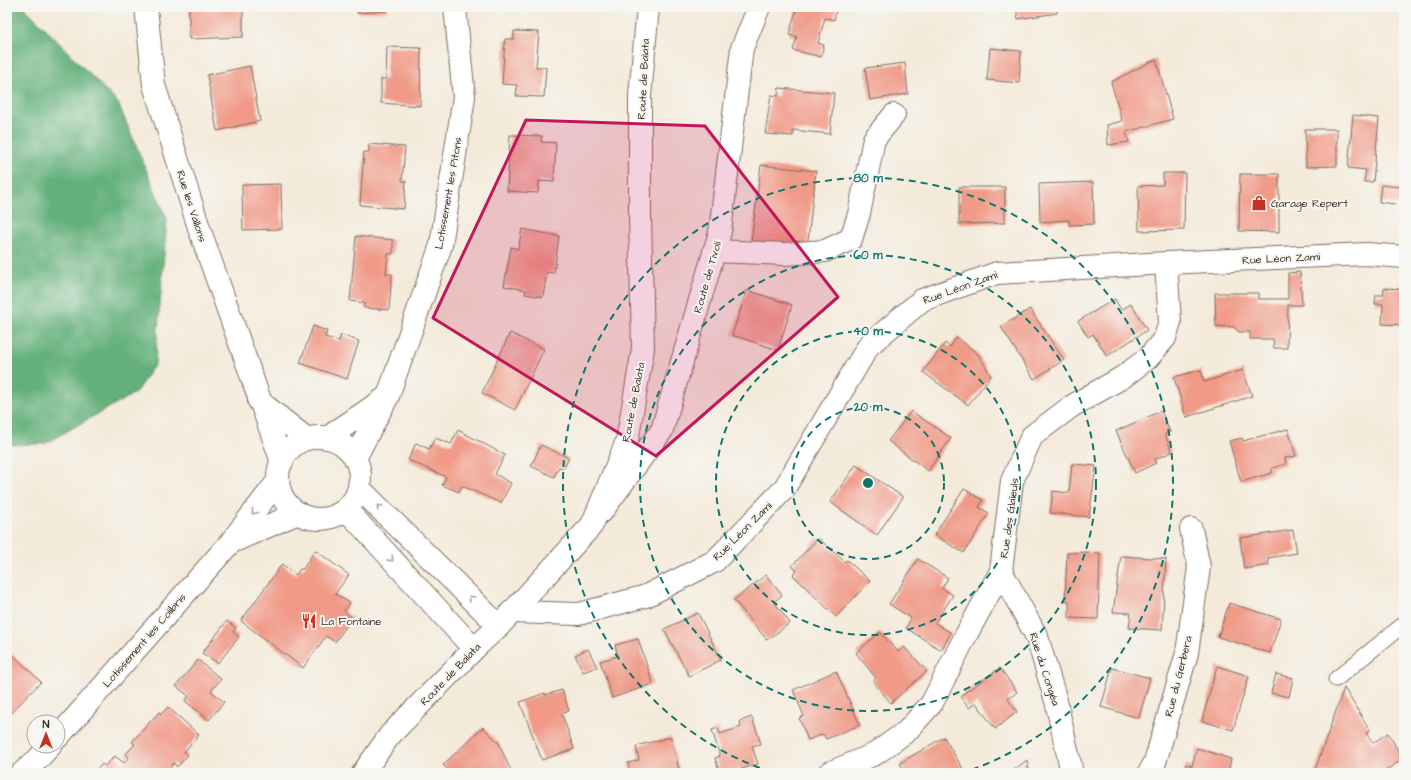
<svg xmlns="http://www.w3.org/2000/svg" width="1411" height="780" viewBox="0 0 1411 780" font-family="'Architects Daughter',sans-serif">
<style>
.forest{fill:#64b07a;stroke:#506d4c}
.building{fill:#f09a87}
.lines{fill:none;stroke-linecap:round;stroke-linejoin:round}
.lane-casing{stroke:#7c6d60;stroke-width:17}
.street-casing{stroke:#7c6d60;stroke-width:24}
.secondary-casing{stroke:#7c6d60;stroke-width:24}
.lane{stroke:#fff;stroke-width:15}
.street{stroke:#fff;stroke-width:22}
.secondary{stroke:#fff;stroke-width:22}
.oneway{stroke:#a79f9a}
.marked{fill:#c2185b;fill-opacity:0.2;stroke:#c2185b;stroke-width:3;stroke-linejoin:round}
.ring{fill:none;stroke:#0f766e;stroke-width:2;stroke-dasharray:7 5}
.labels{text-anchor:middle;stroke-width:4;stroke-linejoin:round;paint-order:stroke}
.street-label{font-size:11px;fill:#3b2a1e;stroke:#f6f6f2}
.poi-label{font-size:11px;fill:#3b2a1e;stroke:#f6f6f2;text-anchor:start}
.centre{fill:#0f766e;stroke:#f6f6f2;stroke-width:2}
.ring-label{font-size:12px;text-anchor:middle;font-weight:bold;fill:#0f766e;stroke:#f6f6f2;stroke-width:4;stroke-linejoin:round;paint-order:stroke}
</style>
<rect width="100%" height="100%" fill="#f6f6f2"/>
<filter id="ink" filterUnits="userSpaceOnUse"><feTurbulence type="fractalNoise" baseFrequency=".025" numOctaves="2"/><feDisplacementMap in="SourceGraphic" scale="8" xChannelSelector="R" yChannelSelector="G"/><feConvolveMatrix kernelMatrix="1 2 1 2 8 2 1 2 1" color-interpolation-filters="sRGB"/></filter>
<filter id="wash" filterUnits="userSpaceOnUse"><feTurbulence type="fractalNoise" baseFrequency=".012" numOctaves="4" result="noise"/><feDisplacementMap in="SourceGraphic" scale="16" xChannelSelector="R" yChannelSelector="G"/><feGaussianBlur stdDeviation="0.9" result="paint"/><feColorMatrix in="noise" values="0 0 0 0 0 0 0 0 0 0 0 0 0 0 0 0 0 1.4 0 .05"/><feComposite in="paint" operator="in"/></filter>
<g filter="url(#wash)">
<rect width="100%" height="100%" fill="#f4eada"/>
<path class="forest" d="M7,7H24L118,103L167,219L155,364L135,393L44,444L7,445Z"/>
<g id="blocks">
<g class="building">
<path d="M189,7H243V37L189,39Z"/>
<path d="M357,7H386L387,11L357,13Z"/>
<path d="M797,7H837L834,20L825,18L818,43L824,45L821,57L793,50L797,37L789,35Z"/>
<path d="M1016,7H1056L1057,13L1018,19Z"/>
<path d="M514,31L539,32L536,67H546L544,97L516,96L517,85L502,84L505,39H514Z"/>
<path d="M387,47L421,48L420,106L381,103V79H386Z"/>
<path d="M990,48L1021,51L1019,83L987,80Z"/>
<path d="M1156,59L1173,119L1126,132L1129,142L1108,145L1107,125L1122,121L1111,82Z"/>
<path d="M905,63L908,94L870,100L865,68Z"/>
<path d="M250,66L260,121L217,131L207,75Z"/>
<path d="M779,88L834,93L830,134L793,130V136L765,134L771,95L778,96Z"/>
<path d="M1353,115L1379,118L1373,182H1364L1366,170L1348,168Z"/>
<path d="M1305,129H1337V166L1306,167Z"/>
<path d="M510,135L542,136L541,142L556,143L554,182L539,181L538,193L507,191Z"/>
<path d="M369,144L405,147L402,181H406L404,209L360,205L364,152H369Z"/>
<path d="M761,165L816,171L807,248L751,243Z"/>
<path d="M1163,173H1185L1184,230L1139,231L1138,186L1163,185Z"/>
<path d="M1240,174H1279V232L1239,231Z"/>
<path d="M1401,177H1404V225H1400L1402,205L1379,202L1381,185L1400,187Z"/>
<path d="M1093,182L1094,224L1069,225V220L1040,222L1039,184Z"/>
<path d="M281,184L282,229L243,230L242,185Z"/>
<path d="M959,187H1005V223L959,224Z"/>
<path d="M522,229L559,236L554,273L547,272L543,297L525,294L526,290L504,286L511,247L518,249Z"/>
<path d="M356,236L393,240V254H388L386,274H392L389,310L364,308V303L350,301Z"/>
<path d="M1300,272L1302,305H1288L1287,348H1274L1273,339H1250V332H1239L1234,327L1216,326L1215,293H1258V299H1288V273Z"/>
<path d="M1384,288L1404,289V325L1382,324L1383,304H1375L1376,295H1383Z"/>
<path d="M747,290L792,305L778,350L732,335Z"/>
<path d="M1115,299L1121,310L1131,304L1147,330L1107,356L1093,334L1088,337L1078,321Z"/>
<path d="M1030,309L1064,360L1034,379L1001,327Z"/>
<path d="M313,326L327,331L325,337L339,341L341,335L359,341L347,379L300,363Z"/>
<path d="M510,333L544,349L515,410L482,393Z"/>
<path d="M957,337L978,354L991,376L968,405L923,372L945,343L950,347Z"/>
<path d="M1201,370L1204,382L1243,370L1252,396L1186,417L1174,377Z"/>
<path d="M911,411L951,438L928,471L888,441Z"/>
<path d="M1161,411L1170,432L1165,434L1172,452L1155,459L1156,463L1135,473L1116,431Z"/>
<path d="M1288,429L1296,456L1285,458L1286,464L1272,468V473L1241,482L1229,441L1242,438L1243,441Z"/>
<path d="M458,430L505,455L495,474L511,483L501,503L462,486L459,492L442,485L446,477L408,460L416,443L429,449L435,438L451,444Z"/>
<path d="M541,445L569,458L564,468L559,467L554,477L531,466Z"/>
<path d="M1072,464L1096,466L1089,517L1050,513L1053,491L1069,493Z"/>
<path d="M856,465L903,497L877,535L830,502Z"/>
<path d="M964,489L983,500L979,507L989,513L964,553L934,535Z"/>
<path d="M1293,530L1297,553L1268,558L1269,565L1244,569L1240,538Z"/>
<path d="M818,538L845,562L847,560L870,581L836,617L793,575L797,571L792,566Z"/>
<path d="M315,550L349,575L335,594L350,603L344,611L352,618L335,642L326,636L303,668L241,621L282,564L296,575L300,569H303Z"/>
<path d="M1086,552L1100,553L1098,619L1069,618V601H1065L1067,553Z"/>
<path d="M1121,556L1166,559L1162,630L1129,628L1131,613L1113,612Z"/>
<path d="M918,559L948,578L942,588L953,595L935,623L951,633L941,650L906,628L911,618L889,604Z"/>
<path d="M766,575L782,595L774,602L790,623L767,640L734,600Z"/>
<path d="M1229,603L1281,619L1270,653L1218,637Z"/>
<path d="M698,613L721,660L689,676L664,629Z"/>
<path d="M227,621L236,628L233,632L239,637L218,663L202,653Z"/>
<path d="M880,632L898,652L904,647L927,671L891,703L873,682L876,678L856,653Z"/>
<path d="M638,639L653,684L612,698L600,661L618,656L615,645Z"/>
<path d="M588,649L597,667L583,672L575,655Z"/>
<path d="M9,651L41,682L7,717V653Z"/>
<path d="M198,660L221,679L211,691L224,702L209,720L185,701L189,696L176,686Z"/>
<path d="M1217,666L1249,676L1233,730L1202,721Z"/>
<path d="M1000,668L1017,692L1008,699L1017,712L995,729L976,703L969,708L961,698L964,693Z"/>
<path d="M1112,668L1150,678L1139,718L1101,707Z"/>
<path d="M836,671L860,725L826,739L823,734L808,740L799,718L804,716L793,690Z"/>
<path d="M1276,674L1293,678L1289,697L1271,693Z"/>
<path d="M1344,688L1370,730L1366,733L1373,743L1388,733L1403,759L1382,773H1314Z"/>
<path d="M562,690L569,711L562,714L574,749L542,760L520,702L545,693V695Z"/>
<path d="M168,707L199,735L184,752L188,755L177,767L174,763L165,773H94L102,764L105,766L115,756L124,763L129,757L126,754L135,744L132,742L159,712L161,714Z"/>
<path d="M752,717L761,744L752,746L758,764L729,773H720L715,758L720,756L712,730L718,728L720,734L741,727L740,721Z"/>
<path d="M483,727L499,743L509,767L514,772L513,773H469L467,770L464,773H451L443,765Z"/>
<path d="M671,737L680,773H630L628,763L639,760L636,746Z"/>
<path d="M944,737L963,769L956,773H905L900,763Z"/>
<path d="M1197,748L1231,759L1228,773H1183L1186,764L1192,766Z"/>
<path d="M1027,760L1029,773H1010Z"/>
</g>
</g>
</g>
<g filter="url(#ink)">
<use href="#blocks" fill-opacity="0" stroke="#7c6d60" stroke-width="1"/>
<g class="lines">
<g class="lane-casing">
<path id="lane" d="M1336,679L1404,624"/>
</g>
<g class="street-casing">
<g id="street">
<path d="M146,7L154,85L200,231L282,462"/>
<path d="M714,251L785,254L825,251L851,239L859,214L874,139L894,115"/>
<path d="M259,401L307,439"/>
<circle cx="319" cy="478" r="41"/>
<path d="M327,438L384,399"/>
<path d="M355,458L388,396L441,245L464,97L455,7"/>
<path d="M359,488L499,626"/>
<path d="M346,509L474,649"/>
<path d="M602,511L662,430L720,232L742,48L759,7"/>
<path d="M232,542L298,513"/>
<path d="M1001,571L1037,637L1056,701L1072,773"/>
<path d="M58,737L230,543L278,481"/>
<path d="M22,773L38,759L50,746"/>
<path d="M829,773L875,754L907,731L932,703L965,637L1001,571L1012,481L1032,436L1072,406L1123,377L1148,358L1165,338L1170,322L1166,263"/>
<path d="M1149,773L1155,762L1187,653L1199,567L1191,529"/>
</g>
</g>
<g class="secondary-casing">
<g id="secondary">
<path d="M511,612L579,614L646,596L715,561L784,489L869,345L922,300L997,273L1166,263L1367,254L1404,257"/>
<path d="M363,773L390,735L474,649L499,626L592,525L627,441L643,349L640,215V95L648,7"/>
</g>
</g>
<use href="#lane" class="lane"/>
<use href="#street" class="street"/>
<use href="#secondary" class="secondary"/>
</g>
<defs><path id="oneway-chevron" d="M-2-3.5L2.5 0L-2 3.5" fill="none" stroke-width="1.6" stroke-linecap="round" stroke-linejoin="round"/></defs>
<g class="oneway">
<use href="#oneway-chevron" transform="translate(379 507) rotate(-135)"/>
<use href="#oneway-chevron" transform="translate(254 512) rotate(128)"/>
<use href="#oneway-chevron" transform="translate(391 559) rotate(47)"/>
<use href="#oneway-chevron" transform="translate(471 598) rotate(-135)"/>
</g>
</g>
<path class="marked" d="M526,120L705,126L838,297L656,456L433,318Z"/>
<g class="ring">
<circle cx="868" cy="483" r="76"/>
<circle cx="868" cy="483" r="152"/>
<circle cx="868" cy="483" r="228"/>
<path d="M771 772A305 305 0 1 1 965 772"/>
</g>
<defs>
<g id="shop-bare" transform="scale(1.2)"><path d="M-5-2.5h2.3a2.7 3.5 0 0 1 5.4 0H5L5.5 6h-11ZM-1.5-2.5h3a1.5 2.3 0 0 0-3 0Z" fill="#c8321e" stroke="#f6f6f2" stroke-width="2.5" paint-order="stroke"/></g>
<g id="restaurant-bare" transform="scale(1.2)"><path d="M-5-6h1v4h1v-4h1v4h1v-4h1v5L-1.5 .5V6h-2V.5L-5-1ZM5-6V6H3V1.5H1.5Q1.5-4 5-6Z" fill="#c8321e" stroke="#f6f6f2" stroke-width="2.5" paint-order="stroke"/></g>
</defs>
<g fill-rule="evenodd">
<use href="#shop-bare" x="1259" y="203"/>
<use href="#restaurant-bare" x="309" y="621"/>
</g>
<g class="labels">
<g class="street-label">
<text transform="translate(643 79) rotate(-87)" y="4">Route de Balata</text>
<text transform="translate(448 193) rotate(-80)" y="4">Lotissement les Pitons</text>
<text transform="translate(192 206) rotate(72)" y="4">Rue les Vallons</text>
<text transform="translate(1281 258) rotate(-3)" y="4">Rue Léon Zami</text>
<text transform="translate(707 277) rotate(-74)" y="4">Route de Tivoli</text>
<text transform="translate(960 287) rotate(-20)" y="4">Rue Léon Zami</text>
<text transform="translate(633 402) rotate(-79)" y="4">Route de Balata</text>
<text transform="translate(1009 518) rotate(-82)" y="4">Rue des Glaïeuls</text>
<text transform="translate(742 531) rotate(-45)" y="4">Rue Léon Zami</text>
<text transform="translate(144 640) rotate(-49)" y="4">Lotissement les Colibris</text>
<text transform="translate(1045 669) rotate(72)" y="4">Rue du Congéa</text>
<text transform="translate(450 674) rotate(-46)" y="4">Route de Balata</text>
<text transform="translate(1178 676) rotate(-76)" y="4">Rue du Gerbera</text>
</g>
<g class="poi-label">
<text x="1271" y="207">Garage Repert</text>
<text x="321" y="625">La Fontaine</text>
</g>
</g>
<circle cx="868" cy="483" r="6" class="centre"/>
<g class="ring-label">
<text x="868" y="182">80 m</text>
<text x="868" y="259">60 m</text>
<text x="868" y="335">40 m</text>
<text x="868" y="411">20 m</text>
</g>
<rect width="1411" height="780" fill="none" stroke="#f6f6f2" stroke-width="24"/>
<g transform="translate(46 734)"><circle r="19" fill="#f6f6f2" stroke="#aba49d"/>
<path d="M0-3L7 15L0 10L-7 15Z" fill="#c8321e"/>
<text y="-6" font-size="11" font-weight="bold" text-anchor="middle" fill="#3b2a1e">N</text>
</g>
</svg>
